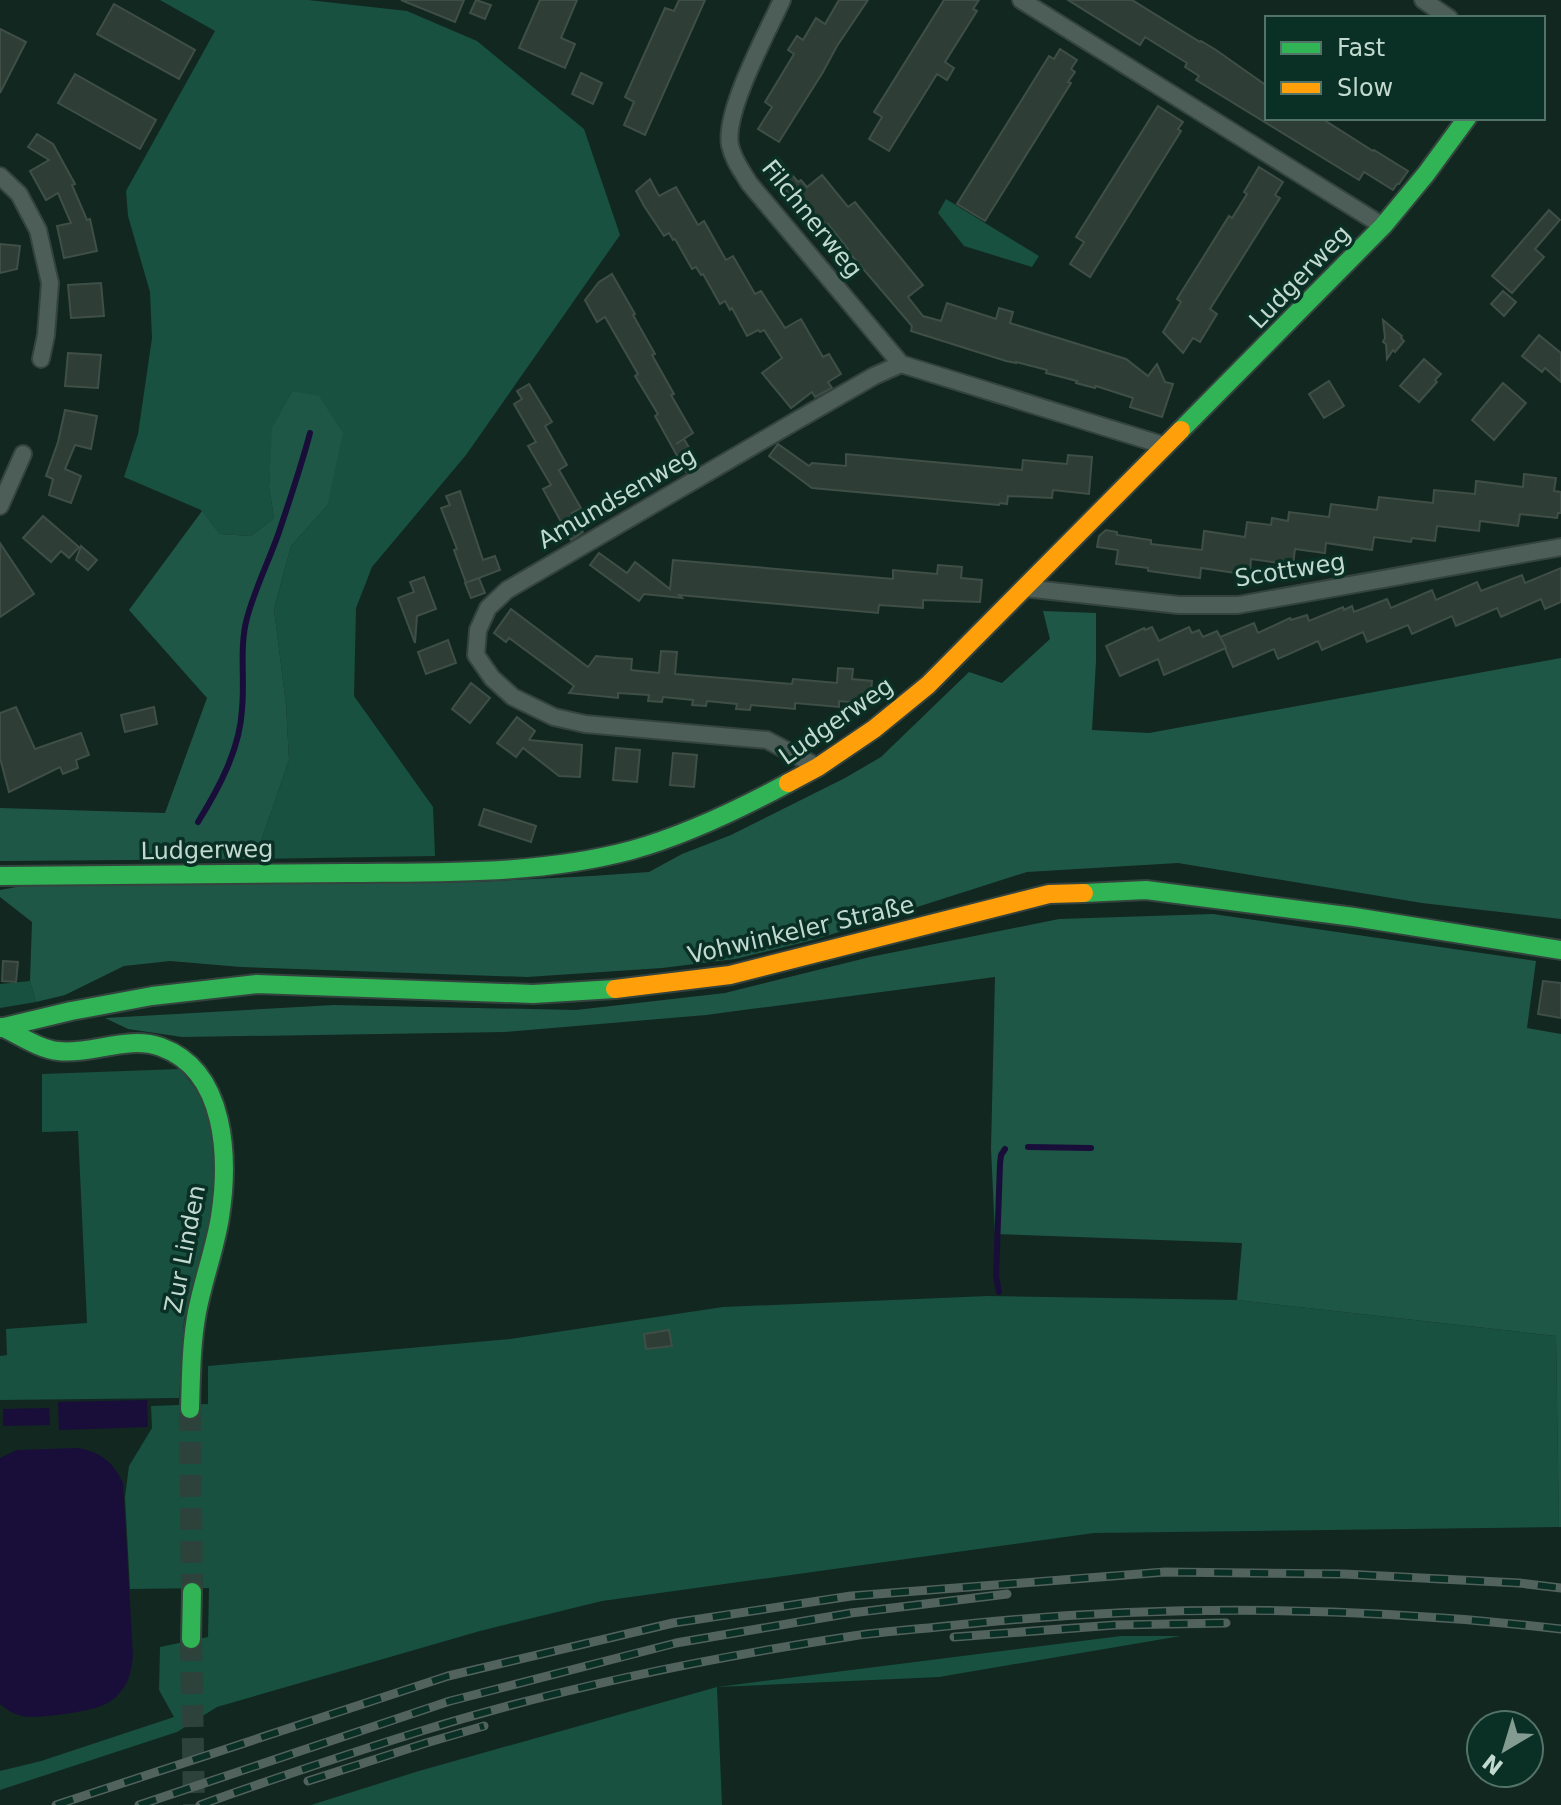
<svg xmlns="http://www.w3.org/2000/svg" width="1561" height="1805" viewBox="0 0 1561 1805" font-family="'DejaVu Sans',sans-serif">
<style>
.green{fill:#185140}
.forest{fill:#1f5746}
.water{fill:#190e3a}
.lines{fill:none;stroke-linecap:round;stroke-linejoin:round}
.stream{stroke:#190e3a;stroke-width:6}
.building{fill:#2e3e36;stroke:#3f4f47;stroke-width:2}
.secondary-tunnel{stroke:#2c423a;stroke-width:22;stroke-dasharray:22 11;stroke-linecap:butt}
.street-casing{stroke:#34433e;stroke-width:20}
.fast-casing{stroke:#34433e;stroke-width:22}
.slow-casing{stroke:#34433e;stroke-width:22}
.street{stroke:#4c5e57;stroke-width:16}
.fast{stroke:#30b455;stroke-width:18}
.slow{stroke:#ff9f0a;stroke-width:18}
.rail-casing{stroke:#52625c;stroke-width:9}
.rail{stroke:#0a2f24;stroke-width:6;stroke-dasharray:18;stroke-linecap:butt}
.labels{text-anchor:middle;stroke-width:7;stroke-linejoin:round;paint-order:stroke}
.street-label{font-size:24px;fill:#c1d9cf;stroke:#0a2f24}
</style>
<rect width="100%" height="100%" fill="#122720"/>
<g class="green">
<path d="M160,0H308L407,11L477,41L584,129L620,235L466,455L372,567L356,608L354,696L433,807L435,856L255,859L289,760L286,704L274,609L291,546L327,506L292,391L273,427L269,487L274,518L251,536L220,534L201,510L124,477L138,434L152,338L150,292L128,216L126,191L215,31Z"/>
<path d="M946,199L1039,256L1032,267L964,246L938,213Z"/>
<path d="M30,981L36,1002L0,1008V984Z"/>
<path d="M180,1069L198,1092L211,1121L214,1164L211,1222L184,1320L179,1398L0,1400V1356L7,1355L6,1329L87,1323L78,1131L42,1132V1074Z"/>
<path d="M988,1296L1237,1300L1556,1336L1559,1527L1094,1533L602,1601L480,1631L217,1707L177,1732L0,1790V1771L41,1761L174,1717L159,1690L160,1647L208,1637L209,1588L130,1589L125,1497L129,1466L152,1428L151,1406L208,1404V1366L510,1339L723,1307Z"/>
<path d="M1121,1636H1181L939,1677L717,1687L722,1805H311L419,1771L717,1687Z"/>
</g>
<g class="forest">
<path d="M292,391L319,396L343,433L327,506L291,546L274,609L286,704L289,760L255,859L0,861V808L165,813L207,698L129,610L202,511L220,534L251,536L274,518L269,487L272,428Z"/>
<path d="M1043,611L1096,613V661L1092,730L1149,733L1561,658V919L1422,903L1178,863L1027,872L817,939L735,959L662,968L527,977L241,967L170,961L124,966L65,995L36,1002L30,981L32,922L0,897V890L27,885L475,882L592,876L649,872L682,854L731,835L845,778L881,757L969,672L1002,683L1050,639Z"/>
<path d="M1213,914L1536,961L1527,1028L1561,1034V1527H1559L1556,1336L1237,1300L1242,1243L995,1234L991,1149L995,977L706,1015L505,1032L182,1037L128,1029L105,1018L334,1005L576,1010L725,993L870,957L1059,919Z"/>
</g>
<g class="water">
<path d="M147,1400L148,1427L59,1430L58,1402Z"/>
<path d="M49,1408L50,1425L3,1426V1409Z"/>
<path d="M78,1448C101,1452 114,1463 123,1483L133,1656C131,1669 130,1681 121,1691C116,1698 109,1703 101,1706C87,1712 36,1719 22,1716C13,1714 6,1709 0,1704V1458L17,1450Z"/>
</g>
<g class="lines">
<g class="stream">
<path d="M198,822C219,788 240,749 242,709C245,679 239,647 247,618C255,588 269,561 279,532C290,499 301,467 310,433"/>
<path d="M1028,1147L1091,1148"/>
<path d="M999,1292L996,1276L1000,1164L1001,1155L1005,1149"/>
</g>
</g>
<g class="building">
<path d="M401,0H464L455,22Z"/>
<path d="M476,0L491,5L485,19L470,13Z"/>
<path d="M540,0H577L561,38L575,44L565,68L519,48Z"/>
<path d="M679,0H705L645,135L624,125L634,102L625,97L665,8L674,11Z"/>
<path d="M839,0H868L837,46L823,72L779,142L758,129L772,107L765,102L794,54L788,50L797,36L803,40L816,18L825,24Z"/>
<path d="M944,0H979L973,9L977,11L945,62L954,68L947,80L937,74L889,151L869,139L882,117L874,112Z"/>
<path d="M1068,0H1132L1200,42L1201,41L1216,50L1267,86V118H1321L1373,151L1374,150L1408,171L1399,184H1397L1393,190L1364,172L1359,180L1196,80L1199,76L1185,67L1187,63L1145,37L1140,45Z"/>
<path d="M114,4L195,50L179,79L97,34Z"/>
<path d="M0,29L26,42L0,93Z"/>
<path d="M1060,49L1077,60L1071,69L1075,72L1068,82L1071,83L985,221L957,204L1049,56L1054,59Z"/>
<path d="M581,73L602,83L593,104L572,94Z"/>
<path d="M75,74L156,120L140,149L58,103Z"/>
<path d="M1158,106L1183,122L1178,129L1181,131L1090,277L1070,264L1084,242L1076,237Z"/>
<path d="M37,134L53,144L75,184L72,185L87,220L90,219L97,251L64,258L57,226L71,223L58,193L46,200L30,171L49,160L28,147Z"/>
<path d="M778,158L798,182L801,180L807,187L822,175L848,207L855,202L923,285L908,297L923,316L941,321L947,303L996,319L999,308L1013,312L1010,323L1126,359L1148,376L1157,364L1165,382L1173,384L1162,417L1130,407L1133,398L1096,386L1095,388L1076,383L1077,381L1046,373L1047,370L1016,362V363L1006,361L911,331L912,326L847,250L848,249L828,224L827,226L820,218L816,222L811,216L808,218L767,168Z"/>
<path d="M1259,167L1283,182L1275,195L1280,198L1210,309L1217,314L1200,342L1193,338L1183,353L1163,332L1181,302L1177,299L1229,216L1232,218L1247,194L1244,192Z"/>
<path d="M650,179L659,196L676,187L698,225L704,221L726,260L733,256L755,294L761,291L785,328L801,319L823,357L829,354L841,374L828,382L832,388L815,397L812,392L791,408L762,373L782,358L764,330L760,332L758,330L747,336L732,308L730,310L725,301L720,304L703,274L701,275L696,267L692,269L675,239L673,240L669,233L664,236L644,206L636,191Z"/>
<path d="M1549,210L1560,220L1535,249L1544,257L1512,293L1492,276Z"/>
<path d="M0,244L20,246L17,269L0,273Z"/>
<path d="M612,274L635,314L633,315L655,354L652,355L674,394L671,395L693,433L676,444L684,439L699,465L686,472L655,416L658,414L635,376L638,374L605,317L597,322L585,300L599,282Z"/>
<path d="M101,283L104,316L71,318L68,285Z"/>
<path d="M1503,291L1516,302L1504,316L1491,304Z"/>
<path d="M1383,320L1402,336L1401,338L1404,341L1395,352L1393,350L1387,359L1386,344L1383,342L1385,338Z"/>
<path d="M1539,335L1561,353V382L1545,368L1542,372L1522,356Z"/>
<path d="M68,353L101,355L98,388L65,386Z"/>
<path d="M1424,359L1441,374L1435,380L1437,382L1419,402L1400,386Z"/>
<path d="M1329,381L1344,406L1324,418L1309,394Z"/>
<path d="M1503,383L1526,403L1494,440L1472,420Z"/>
<path d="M529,384L552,422L545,426L567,465L559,470L581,508L572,513L583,532L571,540L543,489L551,485L528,446L536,442L514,404L522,399L517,391Z"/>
<path d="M65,410L97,416L91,449L75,445L65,469L81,476L71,503L49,495L53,479L46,476L58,442Z"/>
<path d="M778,444L809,466L812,463L846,466V454L1022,470L1023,460L1067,464L1068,455L1092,457L1089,494L1053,490L1052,498L1008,496L1007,504L1000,503L999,505L812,488L769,456Z"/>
<path d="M1524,474L1556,478L1554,491L1561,492V513H1558L1557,518L1520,514L1518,526L1480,521L1479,531L1437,526L1435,541L1412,538L1411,542L1374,537L1372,550L1326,543L1325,553L1295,549L1293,565L1251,559L1250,575L1201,568L1200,578L1148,571V568L1116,564L1118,550L1097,547L1099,536L1106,530L1117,532V535L1151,540V544L1202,550L1204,531L1245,537L1247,522L1271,525L1272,518L1288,521L1289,512L1329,517L1331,504L1377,510L1379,497L1433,503L1434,490L1475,494L1476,481L1523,487Z"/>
<path d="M460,491L483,560L495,556L500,570L466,583L454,550L457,549L441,508L450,505L446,496Z"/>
<path d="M43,516L79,547L69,558L61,551L51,562L23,538Z"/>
<path d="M0,543L34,594L0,617Z"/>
<path d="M81,546L97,560L88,570L76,560Z"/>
<path d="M599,553L627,573L635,562L670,589L673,560L893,579V570L937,574L938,565L962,567L961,578L982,580L980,602L923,600V608L879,605L878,613L679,595L682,598L644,594L639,601L590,565Z"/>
<path d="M1561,568V602L1545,609L1541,599L1501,617L1497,608L1456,626L1452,616L1412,634L1408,625L1367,642L1363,632L1322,650L1318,641L1278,659L1274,649L1233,667L1220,637L1254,623L1258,633L1290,618L1291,620L1307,615L1309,621L1343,607L1344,610L1352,606L1354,612L1387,599L1391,608L1432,590L1436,600L1477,582L1481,591L1522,575L1525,583Z"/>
<path d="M424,577L436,609L417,616L415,643L398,598L414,592L410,582Z"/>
<path d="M479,578L485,593L471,598L465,583Z"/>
<path d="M511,609L588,667L596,656L617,658L632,659L631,670L659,673L661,651L677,652L675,674L792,684L793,679L837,683L838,668L853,669L852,679L872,681L870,704L839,701V707L795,703V709L751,705L750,710L736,709L737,704L707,701L706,706L692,705L693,700L663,697L662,702L648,701L649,695L618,693V698L569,693L574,686L509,638L506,642L494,633Z"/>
<path d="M1152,627L1159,641L1189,627L1192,633L1199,630L1203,637L1217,631L1226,648L1164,675L1158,659L1120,676L1106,646L1144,628L1145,630Z"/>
<path d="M448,640L456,663L426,674L418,652Z"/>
<path d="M471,683L490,698L470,723L452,709Z"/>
<path d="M16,707L35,749L81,733L89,755L76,760L78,768L63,774L60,767L9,792L0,758V713Z"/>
<path d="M154,707L157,724L125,732L121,715Z"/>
<path d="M517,717L535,731L529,740L582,745L580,777L559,776L523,748L516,757L497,743Z"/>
<path d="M616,748L640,750L637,782L613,780Z"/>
<path d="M673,753L697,755L694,787L670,785Z"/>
<path d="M484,809L536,826L531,842L479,825Z"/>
<path d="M3,961L18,962L16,982L2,981Z"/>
<path d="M1543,981L1561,983V1018L1538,1014Z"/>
<path d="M669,1330L672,1346L646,1349L644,1334Z"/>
</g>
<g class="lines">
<g class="secondary-tunnel">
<path d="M190,1409L192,1592"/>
<path d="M191,1639L194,1805"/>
</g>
<g class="street-casing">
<g id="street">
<path d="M782,0C767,33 724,111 730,145C733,160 742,171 749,183L901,364"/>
<path d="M1021,0L1383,226"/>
<path d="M1423,0L1449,18"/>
<path d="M0,176L19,194L38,230L50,283L46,335L41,359"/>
<path d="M0,506L23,454"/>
<path d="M1024,588L1179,605H1238L1561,547"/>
<path d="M818,767L767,740L585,724L554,717L513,697L492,678L476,655L478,630L488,608L507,590L794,422L874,376L901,364L1166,446"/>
</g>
</g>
<g class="fast-casing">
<g id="fast">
<path d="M1181,430L1383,226L1426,174L1467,118"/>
<path d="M0,876C116,875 231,874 347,873C442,872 539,875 632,850C686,835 738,810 788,783"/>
<path d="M1084,893L1146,890L1354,917L1561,950"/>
<path d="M2,1027C19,1035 39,1049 58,1051C92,1055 127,1035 161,1047C227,1071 229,1159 220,1217C215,1249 203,1280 197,1312C191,1344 191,1377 190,1409"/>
<path d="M0,1028L71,1011L152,996L257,984L533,994L615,989"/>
<path d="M191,1639L192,1592"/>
</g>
</g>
<g class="slow-casing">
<g id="slow">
<path d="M788,783L818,767L874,729L928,685L1181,430"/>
<path d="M615,989L730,975L1049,894L1084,893"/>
</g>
</g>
<use href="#street" class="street"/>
<use href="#fast" class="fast"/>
<use href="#slow" class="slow"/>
<g class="rail-casing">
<g id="rail">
<path d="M954,1637L1115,1625L1226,1623"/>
<path d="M308,1781L426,1743L484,1726"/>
<path d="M56,1805L448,1676L673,1623L851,1596L1165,1572L1344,1574L1519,1583L1561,1588"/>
<path d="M139,1805L450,1701L676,1643L851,1613L1007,1594"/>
<path d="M200,1805C272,1779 345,1755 418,1732C559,1688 707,1658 853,1636C887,1631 922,1629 957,1625C1157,1604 1360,1606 1561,1629"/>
</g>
</g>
<use href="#rail" class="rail"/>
</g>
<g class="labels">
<g class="street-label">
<text transform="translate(812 219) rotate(51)" y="8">Filchnerweg</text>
<text transform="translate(1300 277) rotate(-46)" y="8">Ludgerweg</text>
<text transform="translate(617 498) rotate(-30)" y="8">Amundsenweg</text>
<text transform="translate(1290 570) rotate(-9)" y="8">Scottweg</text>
<text transform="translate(836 721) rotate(-35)" y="8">Ludgerweg</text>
<text transform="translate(207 850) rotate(-1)" y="8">Ludgerweg</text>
<text transform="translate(801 930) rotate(-13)" y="8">Vohwinkeler Straße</text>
<text transform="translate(185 1249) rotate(-79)" y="8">Zur Linden</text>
</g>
</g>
<rect x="1265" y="16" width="280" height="104" fill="#0a2f24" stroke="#537368" stroke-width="2"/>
<rect x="1281" y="42" width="40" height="12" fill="#30b455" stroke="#537368" stroke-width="2"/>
<text x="1337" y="56" font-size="24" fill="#c1d9cf">Fast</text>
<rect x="1281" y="82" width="40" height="12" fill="#ff9f0a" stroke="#537368" stroke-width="2"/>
<text x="1337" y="96" font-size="24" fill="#c1d9cf">Slow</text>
<g transform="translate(1505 1749) rotate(218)"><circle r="38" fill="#0a2f24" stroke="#537368" stroke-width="2"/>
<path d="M0-6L14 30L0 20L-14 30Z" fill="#849b92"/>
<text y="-12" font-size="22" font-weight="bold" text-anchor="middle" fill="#c1d9cf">N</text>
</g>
</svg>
